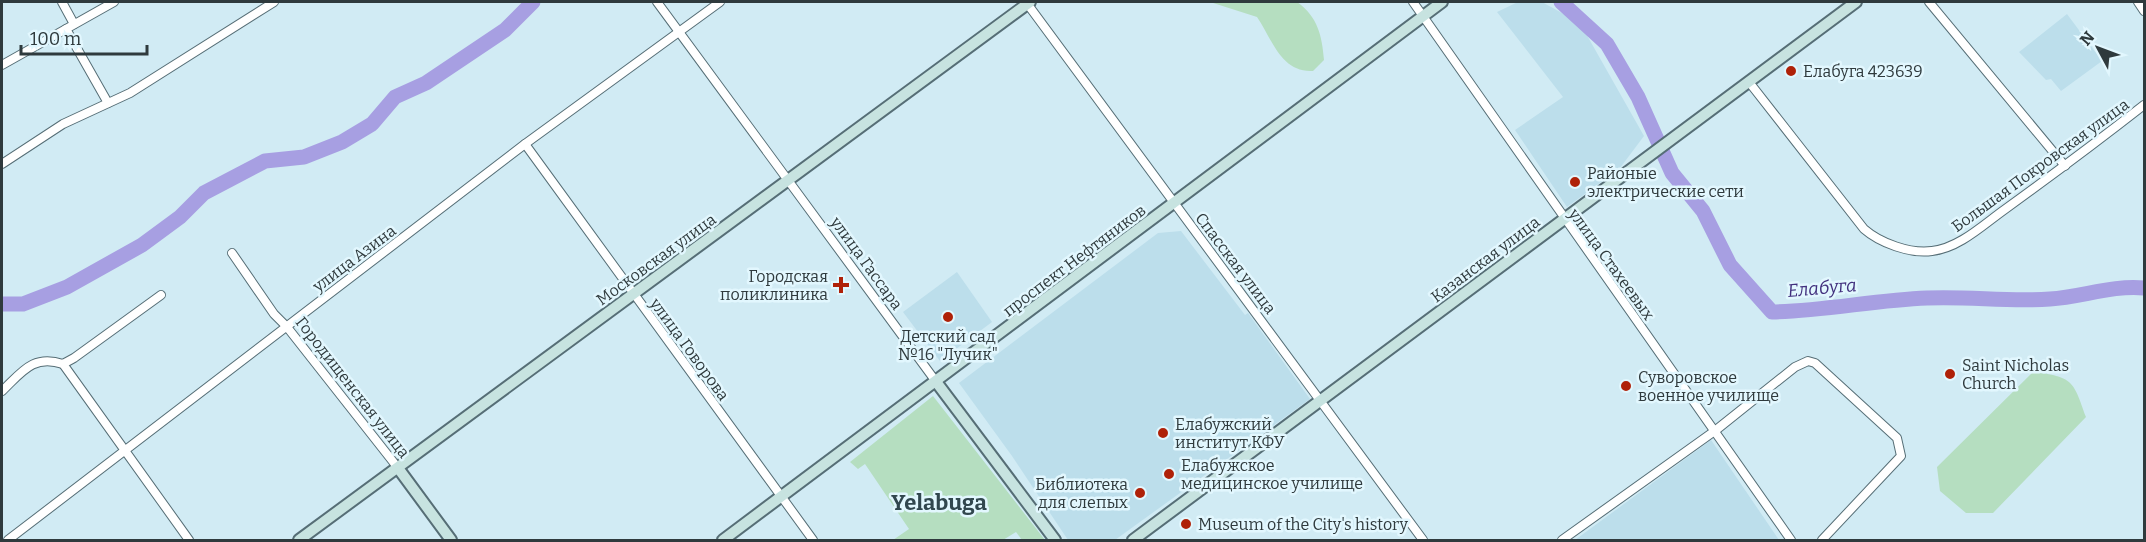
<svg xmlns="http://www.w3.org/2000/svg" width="2146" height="542" viewBox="0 0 2146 542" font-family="Bitter,serif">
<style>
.built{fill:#bcdeeb}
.green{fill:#b5dec0}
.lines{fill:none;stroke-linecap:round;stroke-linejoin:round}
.river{stroke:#a79fe2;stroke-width:15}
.street-casing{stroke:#566e76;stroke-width:10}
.secondary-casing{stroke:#566e76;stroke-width:14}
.street{stroke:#fff;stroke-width:8}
.secondary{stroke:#c7e3e0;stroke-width:10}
.poi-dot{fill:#af2108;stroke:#e2f7fe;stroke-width:2}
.labels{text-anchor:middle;stroke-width:5;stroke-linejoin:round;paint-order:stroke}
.poi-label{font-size:16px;fill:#2f3a3d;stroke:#e2f7fe;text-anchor:start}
.street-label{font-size:16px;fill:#2f3a3d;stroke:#e2f7fe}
.water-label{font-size:18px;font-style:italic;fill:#412f7d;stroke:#e2f7fe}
.district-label{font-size:22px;font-weight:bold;fill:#31474e;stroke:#e2f7fe}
</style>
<rect width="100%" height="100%" fill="#d1ebf4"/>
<g class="built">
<path d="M1518,2H1542L1580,23L1644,136L1620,168L1567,207L1515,130L1563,97L1497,12Z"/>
<path d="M2067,14L2102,61L2061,91L2051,79L2046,80L2019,52Z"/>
<path d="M1181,231L1245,315L1248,313L1310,399L1115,540H1068L1012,456L959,383L1158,233Z"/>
<path d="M957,272L992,322L940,361L903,312Z"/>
<path d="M1711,440L1779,540H1575Z"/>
</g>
<g class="green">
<path d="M1210,2H1297C1318,17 1322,36 1324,60L1313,71C1281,73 1272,39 1257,17Z"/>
<path d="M2033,372C2073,377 2073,380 2086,417L1993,513H1966L1940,491L1937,467Z"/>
<path d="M933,396L1045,540H1022L1016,532L1003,540H893L909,529L865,464L858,469L850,462Z"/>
</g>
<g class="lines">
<g class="river">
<path d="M1561,2L1607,44L1638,97L1672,173L1703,211L1730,265L1772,312C1824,311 1875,300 1927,298C1968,296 2009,302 2050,299C2082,297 2112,285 2144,288"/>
<path d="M2,304H23L67,287L142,245L180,217L204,193L265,161L304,157L342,142L372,124L395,97L426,83L505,30L533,2"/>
</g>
<g class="street-casing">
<g id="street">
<path d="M62,2L74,24"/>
<path d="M657,2L937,383"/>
<path d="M1026,2L1423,540"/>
<path d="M1413,2L1791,540"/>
<path d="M1929,2L2065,166"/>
<path d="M2138,2L2144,11"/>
<path d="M66,29L108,103"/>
<path d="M2,65L114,2"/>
<path d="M1749,82L1864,229C1880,243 1910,254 1932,251C1959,248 1983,225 2004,210C2051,176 2098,141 2144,105"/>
<path d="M525,144L813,540"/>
<path d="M2,164L63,124L130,93L274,2"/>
<path d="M232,253L274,314L287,327L398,468"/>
<path d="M63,364L189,540"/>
<path d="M2,391C22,372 33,354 63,364L74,358L161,295"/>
<path d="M8,540L525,144L720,2"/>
<path d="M1562,540L1716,430L1795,367L1808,361L1815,363L1897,438L1901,456L1822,540"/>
</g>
</g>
<g class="secondary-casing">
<g id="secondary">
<path d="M937,383L1055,540"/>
<path d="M398,468L451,540"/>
<path d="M299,540L1030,2"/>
<path d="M723,540L1442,2"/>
<path d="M1133,540L1856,2"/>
</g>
</g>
<use href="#street" class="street"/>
<use href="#secondary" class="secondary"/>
</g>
<g class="poi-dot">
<circle cx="1791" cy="71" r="6"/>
<circle cx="1575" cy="182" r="6"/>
<path d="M838 276h6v6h6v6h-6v6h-6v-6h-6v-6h6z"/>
<circle cx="948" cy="317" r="6"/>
<circle cx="1950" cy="374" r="6"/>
<circle cx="1626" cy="386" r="6"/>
<circle cx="1163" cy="433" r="6"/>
<circle cx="1169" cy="474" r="6"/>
<circle cx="1140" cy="493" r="6"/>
<circle cx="1186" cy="524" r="6"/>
</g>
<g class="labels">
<g class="poi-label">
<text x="1803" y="77">Елабуга 423639</text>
<text x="1587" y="179">Районые<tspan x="1587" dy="18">электрические сети</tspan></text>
<text x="828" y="282" text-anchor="end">Городская<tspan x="828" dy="18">поликлиника</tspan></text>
<text x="948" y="342" text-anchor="middle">Детский сад<tspan x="948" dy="18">№16 "Лучик"</tspan></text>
<text x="1962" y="371">Saint Nicholas<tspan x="1962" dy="18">Church</tspan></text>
<text x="1638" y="383">Суворовское<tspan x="1638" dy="18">военное училище</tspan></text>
<text x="1175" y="430">Елабужский<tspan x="1175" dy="18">институт КФУ</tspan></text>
<text x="1181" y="471">Елабужское<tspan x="1181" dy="18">медицинское училище</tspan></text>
<text x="1128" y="490" text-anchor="end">Библиотека<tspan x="1128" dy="18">для слепых</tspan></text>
<text x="1198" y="530">Museum of the City's history</text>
</g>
<g class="street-label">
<text transform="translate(2040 165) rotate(-36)" y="6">Большая Покровская улица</text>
<text transform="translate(354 258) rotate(-37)" y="6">улица Азина</text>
<text transform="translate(656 259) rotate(-36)" y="6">Московская улица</text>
<text transform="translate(1485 259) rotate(-37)" y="6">Казанская улица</text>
<text transform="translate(1074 260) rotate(-37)" y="6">проспект Нефтяников</text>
<text transform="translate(867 263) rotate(54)" y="6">улица Гассара</text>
<text transform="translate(1236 263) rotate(53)" y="6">Спасская улица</text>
<text transform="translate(1612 264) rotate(54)" y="6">улица Стахеевых</text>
<text transform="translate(690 349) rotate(54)" y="6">улица Говорова</text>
<text transform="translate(353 387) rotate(52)" y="6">Городищенская улица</text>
</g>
<g class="water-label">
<text transform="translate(1822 288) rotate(-5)" y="6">Елабуга</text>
</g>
<g class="district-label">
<text x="939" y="510">Yelabuga</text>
</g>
</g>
<rect width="2146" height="542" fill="none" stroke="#2f3a3d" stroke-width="6"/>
<g transform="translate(2098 48) rotate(311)" stroke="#e2f7fe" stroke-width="4.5" paint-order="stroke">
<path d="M0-4.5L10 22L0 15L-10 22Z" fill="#2f3a3d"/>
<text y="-9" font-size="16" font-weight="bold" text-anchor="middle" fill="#2f3a3d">N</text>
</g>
<path d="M21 45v9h126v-9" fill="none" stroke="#2f3a3d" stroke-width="3"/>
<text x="30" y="45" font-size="18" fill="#2f3a3d" stroke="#e2f7fe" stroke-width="4.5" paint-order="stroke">100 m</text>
</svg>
